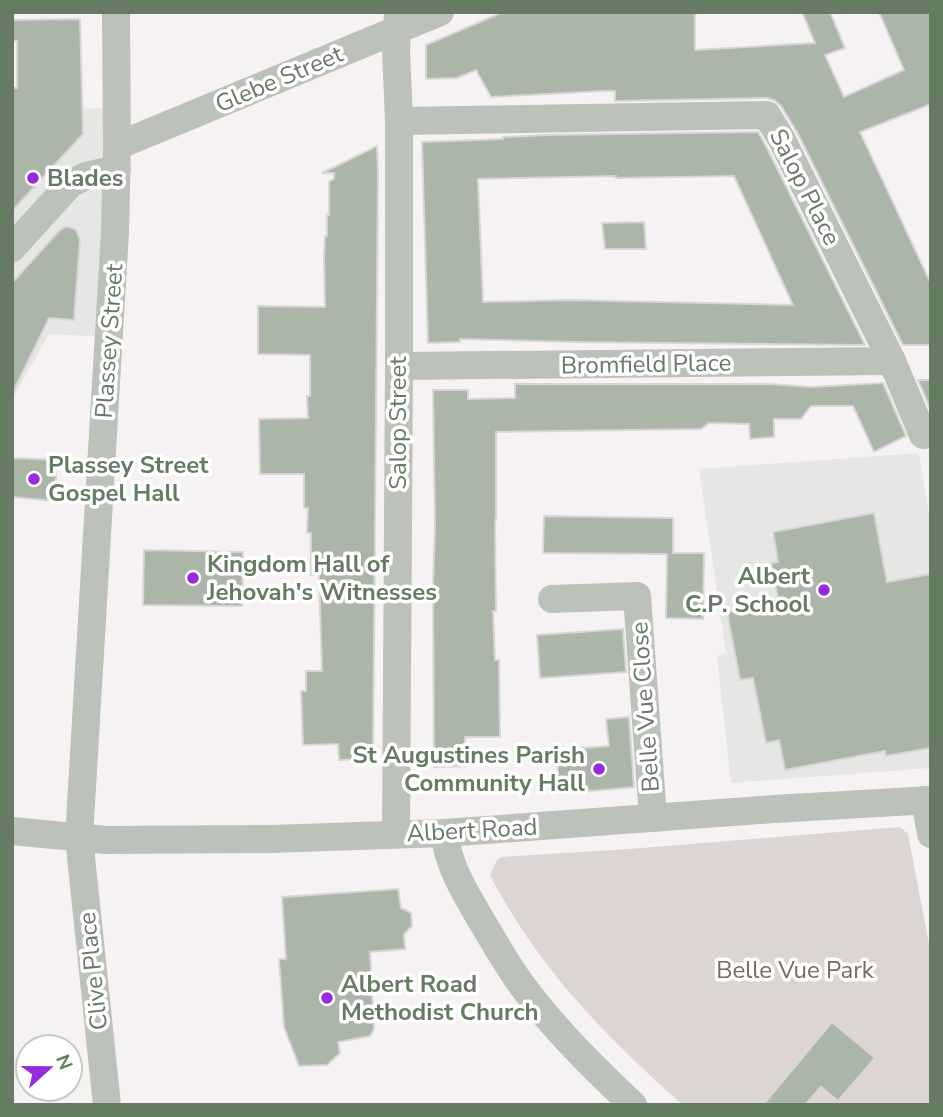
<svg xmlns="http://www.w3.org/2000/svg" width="943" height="1117" viewBox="0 0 943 1117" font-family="'Nunito Sans',sans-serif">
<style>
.built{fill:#e6e6e5}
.green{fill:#dcd5d4}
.building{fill:#abb5a8;stroke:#d7d5d6;stroke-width:2;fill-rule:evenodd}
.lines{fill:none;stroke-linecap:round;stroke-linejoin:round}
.minor{stroke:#bcc2ba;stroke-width:28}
.poi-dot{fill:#962bdd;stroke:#fff;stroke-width:2.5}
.labels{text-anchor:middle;stroke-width:7;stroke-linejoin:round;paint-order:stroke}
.street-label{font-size:24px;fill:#667c62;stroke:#fff}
.poi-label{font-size:24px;font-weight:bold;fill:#667c62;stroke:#fff;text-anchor:start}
.park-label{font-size:24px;fill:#7a6864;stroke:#fff}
</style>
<rect width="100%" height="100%" fill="#f6f2f4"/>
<g class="built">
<path d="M117,108L109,337L49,334L12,399V110Z"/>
<path d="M919,453L931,526V768L731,783L717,656L726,653L699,469Z"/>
</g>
<path class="green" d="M900,827L908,834L931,955V1105H683C618,1048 556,986 511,912C504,900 496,888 490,875L497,860L502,857L629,849Z"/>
<g class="building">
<path d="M503,12H695V50L815,43L802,12H830L845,48L825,55L844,97L904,70L879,12H931V104L860,132L931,284V345H903L797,132L781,106L774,100L767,98L615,101V91H604L491,97L476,70L457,78L426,79V45Z"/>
<path d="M80,19L83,134L12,211V88H17V41H12V20Z"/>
<path d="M758,132L767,148L865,345L572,342L460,339V342L428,343L422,142L503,139V137L548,135ZM616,176V178L734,176L793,305L568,300L483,302L478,179Z"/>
<path d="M377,146L378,173L373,759L339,760L338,744L303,745L301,691H306V671H322L319,575H311V533H307L308,508H304V474H260L259,419L308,418L307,396H310V355L258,354V306L325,307L324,258L325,236H327V214L329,215V182L334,179V173H322Z"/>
<path d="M644,222L646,249H605L602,223Z"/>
<path d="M65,227H70L76,230L80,240L74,320L49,318L12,394V283L59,231Z"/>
<path d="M918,380H931V410Z"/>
<path d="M883,383L906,436L874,452L853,406H811L801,419H774V437L750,439L749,424L709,423L701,429L496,432V520H495L496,611H493L495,660H499L500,737H465L466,766L434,767L433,585L435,527L433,390H468V399L515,398V384H769L811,387Z"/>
<path d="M12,458L57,460L55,501L12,497Z"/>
<path d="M874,513L887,582L931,574V748L886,756L885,751L785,770L779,740L766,743L753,678L740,680L727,612L779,603L771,563L778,562L773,532Z"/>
<path d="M544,516L673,518V553H704L703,619L666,618L667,554L543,553Z"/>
<path d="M144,550L243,552L242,606L143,605Z"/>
<path d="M623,629L626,672L540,678L537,635Z"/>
<path d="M629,717L634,787L560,794L556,750L609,746L606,719Z"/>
<path d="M398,889L401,908L411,913L412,926L404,934L405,949L370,952L374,1029L370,1036L338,1042L340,1053L327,1065L299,1066L284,1027L279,959H286L282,897Z"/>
<path d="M832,1022L875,1058L838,1101L821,1087L805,1105H763Z"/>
</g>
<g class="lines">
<g class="minor">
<path d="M399,121L767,115L782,140L892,361L923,435L931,434"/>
<path d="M117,146L440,12"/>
<path d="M12,248L71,183L86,176L117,169"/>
<path d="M399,366L892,361"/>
<path d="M552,599L637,596L653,818"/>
<path d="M925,800L931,834"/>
<path d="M12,831L106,840L272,839L444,833L774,809L931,800"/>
<path d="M444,833C449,867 464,891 481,920C495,943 508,967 524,988C556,1031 595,1069 633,1105"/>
<path d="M396,834L399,366V121L396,50L398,12"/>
<path d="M107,1105L79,838L115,232L117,146L116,12"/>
</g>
</g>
<g class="poi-dot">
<circle cx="33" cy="178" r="7"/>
<circle cx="34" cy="479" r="7"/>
<circle cx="193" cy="578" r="7"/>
<circle cx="824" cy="590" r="7"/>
<circle cx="599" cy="769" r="7"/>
<circle cx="327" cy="998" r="7"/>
</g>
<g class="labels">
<g class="street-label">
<text transform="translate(279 79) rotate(-23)" y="8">Glebe Street</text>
<text transform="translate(805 187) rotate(63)" y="8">Salop Place</text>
<text transform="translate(109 341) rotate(-86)" y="8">Plassey Street</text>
<text transform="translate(646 364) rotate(-1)" y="8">Bromfield Place</text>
<text transform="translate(398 423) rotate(-90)" y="8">Salop Street</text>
<text transform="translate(645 707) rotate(-94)" y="8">Belle Vue Close</text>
<text transform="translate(472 830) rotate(-3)" y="8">Albert Road</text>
<text transform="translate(93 971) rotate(-96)" y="8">Clive Place</text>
</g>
<g class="poi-label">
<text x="47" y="186">Blades</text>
<text x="48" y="473">Plassey Street<tspan x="48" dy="28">Gospel Hall</tspan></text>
<text x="207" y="572">Kingdom Hall of<tspan x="207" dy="28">Jehovah's Witnesses</tspan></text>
<text x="810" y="584" text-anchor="end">Albert<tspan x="810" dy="28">C.P. School</tspan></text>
<text x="585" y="763" text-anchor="end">St Augustines Parish<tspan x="585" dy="28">Community Hall</tspan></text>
<text x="341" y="992">Albert Road<tspan x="341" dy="28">Methodist Church</tspan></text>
</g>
<g class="park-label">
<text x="795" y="978">Belle Vue Park</text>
</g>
</g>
<rect width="943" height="1117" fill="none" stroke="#667c62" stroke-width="28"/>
<g transform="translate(49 1068) rotate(69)"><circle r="33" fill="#ffffff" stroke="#c2cbc0" stroke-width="2"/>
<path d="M0-5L12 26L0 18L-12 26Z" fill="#962bdd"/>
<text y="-10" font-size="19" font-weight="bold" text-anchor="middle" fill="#667c62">N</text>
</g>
</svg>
